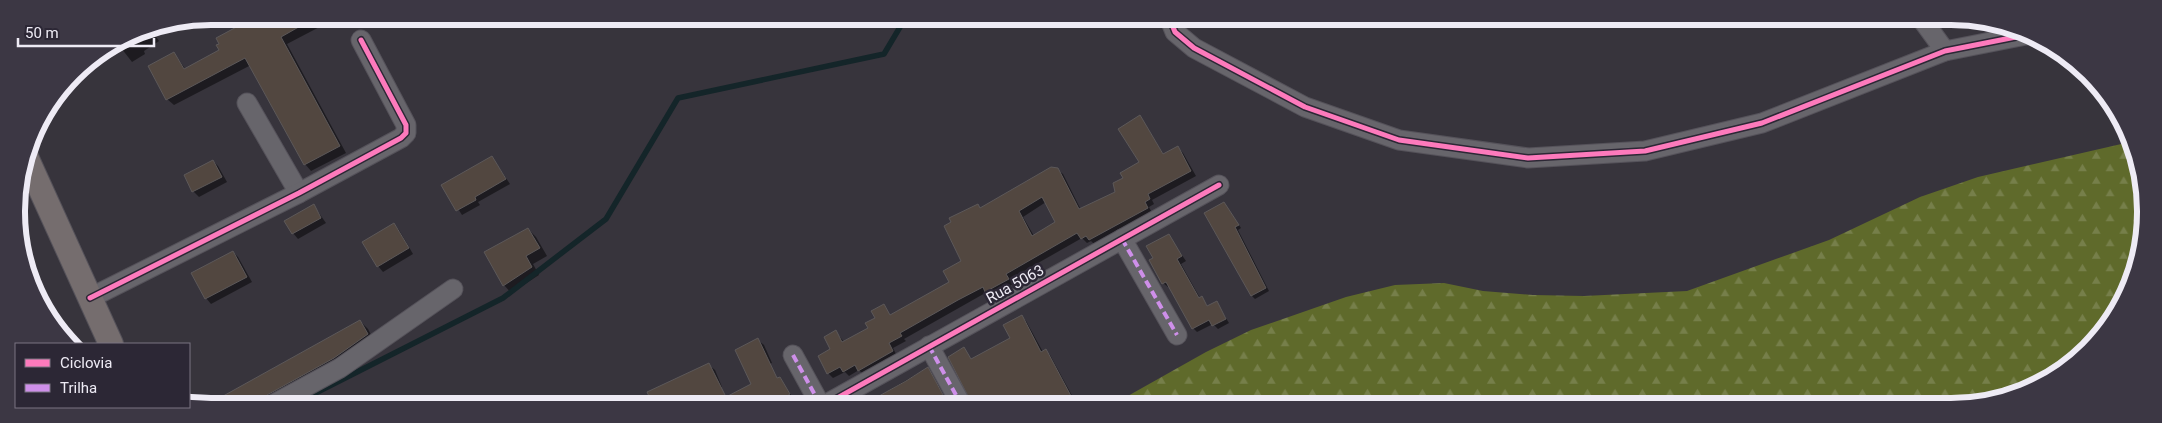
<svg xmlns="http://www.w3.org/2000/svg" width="2162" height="423" viewBox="0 0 2162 423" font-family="Roboto,sans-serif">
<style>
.forest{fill:url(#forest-firs)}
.shadow{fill:#0007;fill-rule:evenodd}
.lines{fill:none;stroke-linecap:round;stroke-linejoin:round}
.stream{stroke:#142529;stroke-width:5.5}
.building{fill:#524740;stroke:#5c5859;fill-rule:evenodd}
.minor-casing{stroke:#55525a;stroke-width:21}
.major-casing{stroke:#55525a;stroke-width:26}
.minor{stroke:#67656b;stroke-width:19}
.major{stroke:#756d6e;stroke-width:24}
.quiet{stroke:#ce8fe9;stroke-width:4;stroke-dasharray:8 4;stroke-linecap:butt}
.cycleway-casing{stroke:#2c2735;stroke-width:8}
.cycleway{stroke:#fd7abc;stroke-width:5}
.labels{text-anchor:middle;stroke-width:5;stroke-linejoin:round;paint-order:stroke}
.street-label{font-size:15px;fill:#eeebf5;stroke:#2c2735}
.rim{fill:none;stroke:#eeebf5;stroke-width:6}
</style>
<defs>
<pattern id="forest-firs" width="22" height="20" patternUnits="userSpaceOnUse" patternTransform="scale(1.25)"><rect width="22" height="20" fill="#5f6a2b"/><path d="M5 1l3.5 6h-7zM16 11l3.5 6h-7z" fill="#767f4a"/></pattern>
</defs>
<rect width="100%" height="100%" fill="#37343c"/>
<path class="forest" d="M2130,142L2139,161L2144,237L2125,298L2088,350L2037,387L1964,406H1110L1206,352L1251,330L1346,297L1395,285L1444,283L1483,291L1533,295L1584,296L1687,291L1829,240L1920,197L1978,177Z"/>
<g class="shadow">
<path d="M281,16H347L332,25L329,22L287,44L346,153L311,171L305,164L251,65L174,105L167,99L174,53L186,70Z"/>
<path d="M193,20L186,24L184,22Z"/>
<path d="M150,28L159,41L144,51L145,54L132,62L118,44L137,31Z"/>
<path d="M1140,117L1164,155L1178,148L1183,153L1196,176L1152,200L1154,204L1149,207L1152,213L1095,245L1091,241L1087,243L1082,238L1010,279L1013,284L991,297L987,292L904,339L906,341L893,348L897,356L864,375L859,370L849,376L845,372L833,378L828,373L836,332L844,342L870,328L883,306L891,316L951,283L963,261L981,209L1057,169L1063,174L1081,210L1117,192L1125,178L1141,163ZM1046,202L1057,222L1034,236L1023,217Z"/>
<path d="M492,157L510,184L478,202L480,205L462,215L443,185Z"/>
<path d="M213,161L218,166L227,182L199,197L193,191Z"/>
<path d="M1224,203L1241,228L1238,230L1269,291L1255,299L1252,296Z"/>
<path d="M314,206L326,223L298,239L293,233Z"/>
<path d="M394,224L399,230L413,254L383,272L378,266Z"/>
<path d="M528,229L536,237L547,256L533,264L539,275L511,293L504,285Z"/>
<path d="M1168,235L1186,261L1181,264L1200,298L1208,306L1216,302L1229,323L1218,329L1213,324L1197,332L1193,328L1170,286L1168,287L1163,283L1154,258Z"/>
<path d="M233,252L238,257L252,282L211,304L206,298Z"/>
<path d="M1021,317L1026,321L1043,352L1045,351L1050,355L1075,401L1067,406H973L964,349L972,360L1012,338Z"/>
<path d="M360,321L368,329L375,343L272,405H210Z"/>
<path d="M758,340L764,345L772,363L750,373Z"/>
<path d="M709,365L715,370L722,387L685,405H655L649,393Z"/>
<path d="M927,368L950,406H862Z"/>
<path d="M780,378L793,398L779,406L728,405Z"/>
</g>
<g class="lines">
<path class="stream" d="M292,405L503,298L606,219L678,98L884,54L906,17"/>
</g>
<g class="building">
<path d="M257,16H318L281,37L340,146L304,165L245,58L166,100L148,66L174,52L184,69L219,50L216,45L219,44L216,38Z"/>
<path d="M1140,115L1163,154L1178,146L1191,171L1148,194L1150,199L1145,202L1148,208L1089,240L1086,236L1081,239L1077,233L1006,274L1009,279L985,292L983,287L958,300L900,333L902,336L889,343L893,351L858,371L855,365L843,372L840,367L827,374L818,356L830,349L824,337L836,330L842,342L868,328L865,323L875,318L871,311L884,304L890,315L949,282L943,271L961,261L944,226L951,222L949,218L978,204L980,208L1051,167L1058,168L1079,209L1115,192L1113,183L1123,178L1120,173L1139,162L1118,129ZM1042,197L1055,222L1032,236L1019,211Z"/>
<path d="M492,156L506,179L475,197L476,200L456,211L441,185Z"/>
<path d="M213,160L222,177L192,192L184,175Z"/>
<path d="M1224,202L1239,225L1235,227L1266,288L1251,296L1204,213Z"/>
<path d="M314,204L321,218L292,234L284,221Z"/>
<path d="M394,223L409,248L377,267L362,242Z"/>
<path d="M528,228L540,248L526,256L532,267L503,286L484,252Z"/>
<path d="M1169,234L1182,256L1177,259L1199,298L1202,296L1207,306L1217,301L1226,319L1212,326L1209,320L1192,329L1166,282L1162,284L1149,260L1153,258L1146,246Z"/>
<path d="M233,251L247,277L205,299L191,273Z"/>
<path d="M1022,315L1041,352L1046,349L1071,396L1055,406H1040L1037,401L1028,406H973L948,357L964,347L971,359L1010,338L1003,325Z"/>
<path d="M360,320L368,334L334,358L267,395L262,401L254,405H207Z"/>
<path d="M758,338L777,378L780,377L790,394L770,406L674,405L671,400L660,405H653L647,392L709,363L726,397L751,384L735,350Z"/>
<path d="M928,367L949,406H861L906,381Z"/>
</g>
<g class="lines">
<g class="minor-casing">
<g id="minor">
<path d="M1169,17L1175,32L1194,48L1305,107L1399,140L1528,158L1645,151L1762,123L1945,51L2026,35"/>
<path d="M1921,18L1945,51"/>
<path d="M247,103L299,193"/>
<path d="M1122,239L1177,335"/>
<path d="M90,298L299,193L401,138L406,133V125L361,40"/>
<path d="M929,346L962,406"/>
<path d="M793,355L821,406"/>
<path d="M272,405L340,368L453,289"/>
<path d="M823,406L1219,185"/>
</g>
</g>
<g class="major-casing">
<path id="major" d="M26,157L111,344"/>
</g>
<use href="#minor" class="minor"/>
<use href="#major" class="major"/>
<g class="quiet">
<path d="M1122,239L1177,335"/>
<path d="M929,346L962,406"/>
<path d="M793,355L821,406"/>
</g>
<g class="cycleway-casing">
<g id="cycleway">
<path d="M1169,17L1175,32L1194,48L1305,107L1399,140L1528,158L1645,151L1762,123L1945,51L2026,35"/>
<path d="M90,298L299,193L401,138L406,133V125L361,40"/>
<path d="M823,406L1219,185"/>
</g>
</g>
<use href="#cycleway" class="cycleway"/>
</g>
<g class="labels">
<g class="street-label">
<text transform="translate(1015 284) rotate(-29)" y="5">Rua 5063</text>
</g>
</g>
<path d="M0 0H2162V423H0ZM211 25H1951A186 186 0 0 1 2137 211V212A186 186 0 0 1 1951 398H211A186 186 0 0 1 25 212V211A186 186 0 0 1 211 25Z" fill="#3c3744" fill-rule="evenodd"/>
<path class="rim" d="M211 25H1951A186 186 0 0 1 2137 211V212A186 186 0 0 1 1951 398H211A186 186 0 0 1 25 212V211A186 186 0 0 1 211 25Z"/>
<rect x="15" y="343" width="175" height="65" fill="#2c2735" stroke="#7a7582"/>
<rect x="25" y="359" width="25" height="8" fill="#fd7abc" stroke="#7a7582"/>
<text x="60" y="368" font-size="15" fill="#eeebf5">Ciclovia</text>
<rect x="25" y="384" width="25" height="8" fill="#ce8fe9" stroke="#7a7582"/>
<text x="60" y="393" font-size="15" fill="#eeebf5">Trilha</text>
<path d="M18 38v8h136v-8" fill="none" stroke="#eeebf5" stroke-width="2.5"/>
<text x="25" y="38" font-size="15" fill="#eeebf5" stroke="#2c2735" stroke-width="4" paint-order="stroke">50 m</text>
</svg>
